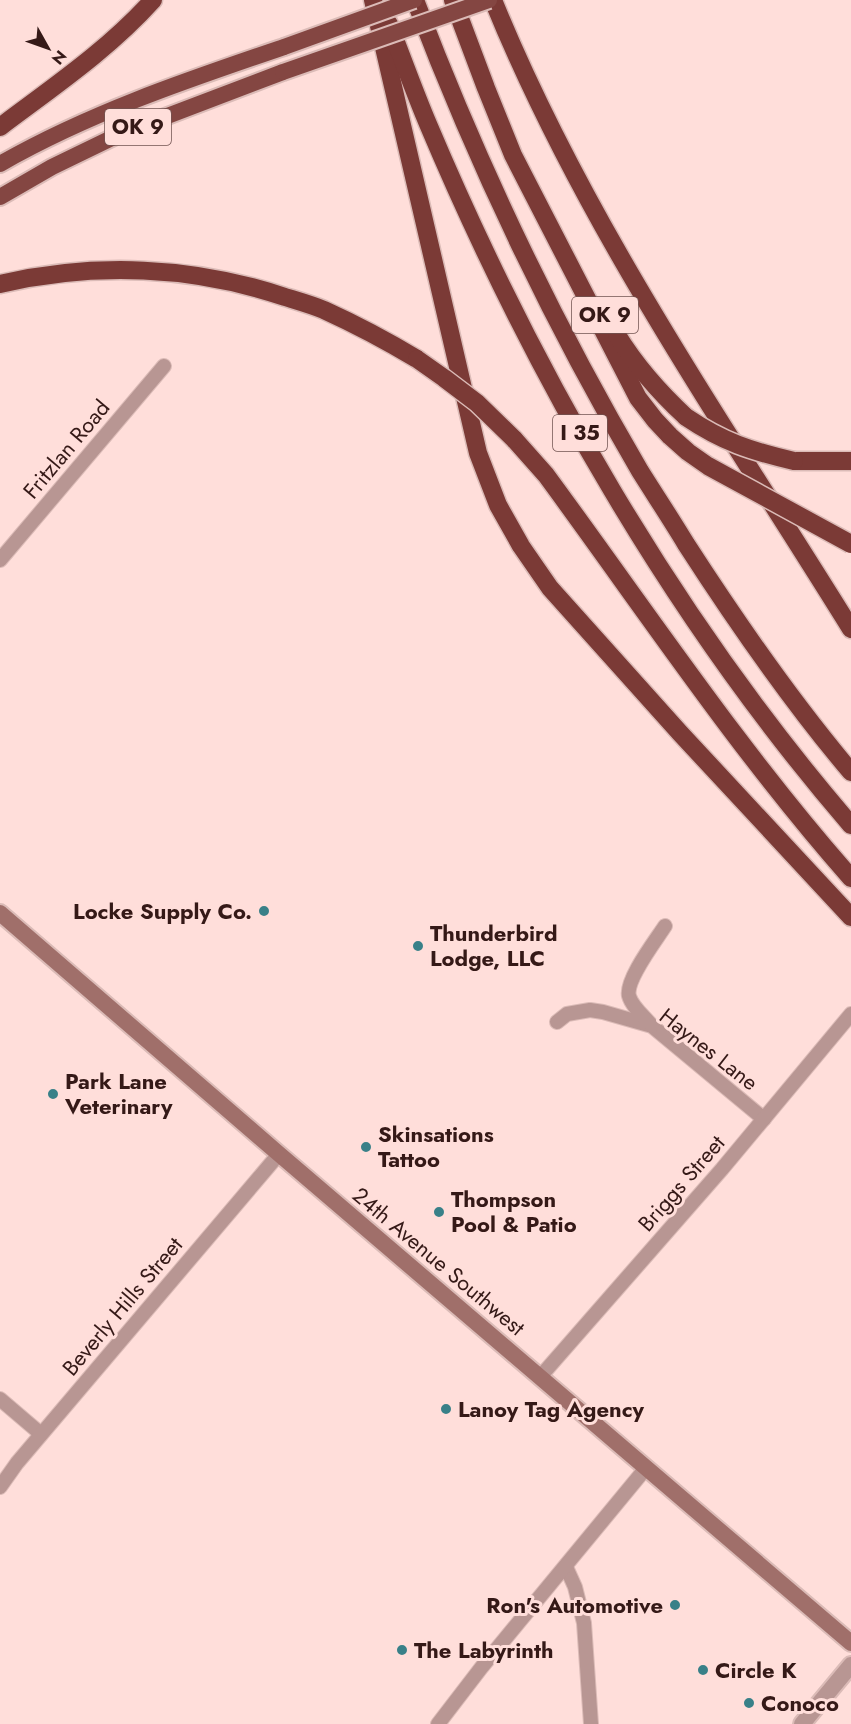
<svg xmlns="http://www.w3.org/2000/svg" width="851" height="1724" viewBox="0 0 851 1724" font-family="Jost,sans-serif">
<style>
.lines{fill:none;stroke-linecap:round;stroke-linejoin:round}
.minor-casing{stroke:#dbbbb7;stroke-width:16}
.tertiary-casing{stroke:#dbbbb7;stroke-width:20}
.secondary-casing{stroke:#dbbbb7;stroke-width:20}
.trunk-casing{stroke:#dbbbb7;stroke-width:20}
.motorway-casing{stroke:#dbbbb7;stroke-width:21}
.minor{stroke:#b89693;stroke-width:14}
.tertiary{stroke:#b89693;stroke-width:16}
.secondary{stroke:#a06f6a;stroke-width:16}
.trunk{stroke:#844642;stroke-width:16}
.motorway{stroke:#7b3a36;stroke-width:18}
.trunk-bridge-casing{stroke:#dbbbb7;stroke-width:20;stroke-linecap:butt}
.motorway-bridge-casing{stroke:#dbbbb7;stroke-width:21;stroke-linecap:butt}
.trunk-bridge{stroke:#844642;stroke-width:16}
.motorway-bridge{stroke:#7b3a36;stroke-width:18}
.poi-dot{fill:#398088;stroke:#ffdeda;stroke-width:2}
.labels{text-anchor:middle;stroke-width:6;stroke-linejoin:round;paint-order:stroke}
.shield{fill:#ffdeda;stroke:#725452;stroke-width:1.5}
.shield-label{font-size:21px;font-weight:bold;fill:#351917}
.street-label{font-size:22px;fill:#351917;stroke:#ffdeda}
.poi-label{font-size:22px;font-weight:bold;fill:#351917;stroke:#ffdeda;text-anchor:start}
</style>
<rect width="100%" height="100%" fill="#ffdeda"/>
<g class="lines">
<g class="minor-casing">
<g id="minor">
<path d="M0,560L164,366"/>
<path d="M557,1022L567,1014L590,1010L603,1012L652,1026L764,1119"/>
<path d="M652,1026C645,1017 632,1007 629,996C625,980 656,940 665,926"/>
<path d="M540,1377L722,1169L851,1014"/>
<path d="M0,1399L41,1434"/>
<path d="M0,1487L17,1463L279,1154"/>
<path d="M566,1567L575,1587L584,1623L591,1724"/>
<path d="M438,1724L481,1668L646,1468"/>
</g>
</g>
<g class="tertiary-casing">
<path id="tertiary" d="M802,1724L851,1665"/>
</g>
<g class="secondary-casing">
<path id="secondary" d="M0,913L279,1154L851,1643"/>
</g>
<g class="trunk-casing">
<g id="trunk">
<path d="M0,164C89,113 187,80 284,47"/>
<path d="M0,197L52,167L120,134L283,72"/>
</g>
</g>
<g class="motorway-casing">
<g id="motorway">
<path d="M373,0L478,453L498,505L521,546L550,588L680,733L851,917"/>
<path d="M415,0C477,163 552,321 640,471C655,495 671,519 686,544C737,623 790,700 851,772"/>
<path d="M453,0L486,88L513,155L638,398L655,420L670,436"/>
<path d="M493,0C584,224 724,424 851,629"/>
<path d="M389,24C402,57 414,91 428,124C533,373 674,620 851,825"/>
<path d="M0,127C53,87 108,50 153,0"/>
<path d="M0,284C95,262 193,266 285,297C298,301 312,305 324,310C357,325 387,341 417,359"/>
<path d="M617,335C636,366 659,392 686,417"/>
<path d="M514,439L546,475C646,611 739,751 851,878"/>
<path d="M794,461H851"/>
</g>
</g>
<use href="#minor" class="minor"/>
<use href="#tertiary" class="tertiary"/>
<use href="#secondary" class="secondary"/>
<use href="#trunk" class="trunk"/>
<use href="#motorway" class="motorway"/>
<g class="trunk-bridge-casing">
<g id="trunk-bridge">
<path d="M284,47L414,0"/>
<path d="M283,72L489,0"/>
</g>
</g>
<g class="motorway-bridge-casing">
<g id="motorway-bridge">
<path d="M417,359L444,378L477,403L514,439"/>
<path d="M686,417C723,442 751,451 794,461"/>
<path d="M670,436L688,452L708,466L851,544"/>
</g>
</g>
<use href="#trunk-bridge" class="trunk-bridge"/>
<use href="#motorway-bridge" class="motorway-bridge"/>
</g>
<g class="poi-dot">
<circle cx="264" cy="911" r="6"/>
<circle cx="418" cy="946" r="6"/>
<circle cx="53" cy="1094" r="6"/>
<circle cx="366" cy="1147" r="6"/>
<circle cx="439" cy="1212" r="6"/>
<circle cx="446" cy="1409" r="6"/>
<circle cx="675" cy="1605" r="6"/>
<circle cx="402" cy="1650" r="6"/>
<circle cx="703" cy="1670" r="6"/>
<circle cx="749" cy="1703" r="6"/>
</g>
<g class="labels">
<g class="shield">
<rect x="105" y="109" width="66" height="36" rx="4.5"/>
<rect x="572" y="297" width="66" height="36" rx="4.5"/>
<rect x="553" y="415" width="54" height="36" rx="4.5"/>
</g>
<g class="shield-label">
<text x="138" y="134">OK 9</text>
<text x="605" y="322">OK 9</text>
<text x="580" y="440">I 35</text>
</g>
<g class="street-label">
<text transform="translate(66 449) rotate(-50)" y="8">Fritzlan Road</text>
<text transform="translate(709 1049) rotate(38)" y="8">Haynes Lane</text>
<text transform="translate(681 1183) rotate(-49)" y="8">Briggs Street</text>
<text transform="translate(439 1261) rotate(40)" y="8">24th Avenue Southwest</text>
<text transform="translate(122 1306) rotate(-50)" y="8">Beverly Hills Street</text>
</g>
<g class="poi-label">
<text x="252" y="919" text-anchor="end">Locke Supply Co.</text>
<text x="430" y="941">Thunderbird<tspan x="430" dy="25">Lodge, LLC</tspan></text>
<text x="65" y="1089">Park Lane<tspan x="65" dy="25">Veterinary</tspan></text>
<text x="378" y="1142">Skinsations<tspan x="378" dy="25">Tattoo</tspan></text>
<text x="451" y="1207">Thompson<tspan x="451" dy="25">Pool &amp; Patio</tspan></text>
<text x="458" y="1417">Lanoy Tag Agency</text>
<text x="663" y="1613" text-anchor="end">Ron's Automotive</text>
<text x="414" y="1658">The Labyrinth</text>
<text x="715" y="1678">Circle K</text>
<text x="761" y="1711">Conoco</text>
</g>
</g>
<g transform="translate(48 48) rotate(130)" stroke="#ffdeda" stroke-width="4.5" paint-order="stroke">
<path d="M0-4.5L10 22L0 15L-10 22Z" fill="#351917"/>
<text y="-9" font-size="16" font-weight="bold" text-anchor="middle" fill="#351917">N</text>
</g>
</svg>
